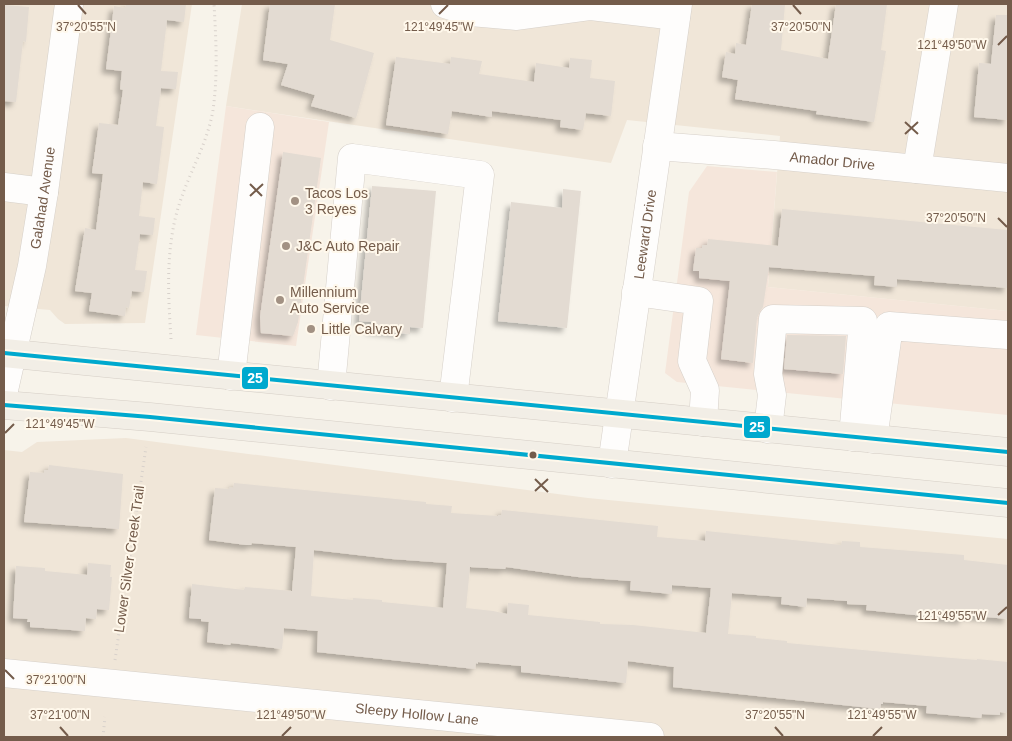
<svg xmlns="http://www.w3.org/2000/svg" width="1012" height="741" viewBox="0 0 1012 741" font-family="Helvetica,sans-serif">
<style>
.residential{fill:#f0e6d8}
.commercial{fill:#f5e6db}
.building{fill:#e3dbd2;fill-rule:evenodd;filter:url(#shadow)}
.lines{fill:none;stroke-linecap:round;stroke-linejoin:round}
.minor-casing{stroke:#d6d0c9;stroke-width:29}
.major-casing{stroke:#d5cec6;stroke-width:29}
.path{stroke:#d8d1cb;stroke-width:3;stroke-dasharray:1 4;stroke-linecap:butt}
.minor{stroke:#fefdfc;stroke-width:28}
.major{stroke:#f2eee6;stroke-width:28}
.bus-1-casing{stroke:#fff8eb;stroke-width:8}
.bus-1{stroke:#00a9ce;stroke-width:4}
.ticks{fill:none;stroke:#745c4b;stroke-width:2}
.poi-dot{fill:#a29183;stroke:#fff8eb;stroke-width:2}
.bus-dot{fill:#745c4b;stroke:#fff8eb;stroke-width:2}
.labels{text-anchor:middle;stroke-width:4;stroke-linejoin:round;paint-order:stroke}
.street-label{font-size:14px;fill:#745c4b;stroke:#fff8eb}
.poi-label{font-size:14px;fill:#745c4b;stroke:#fff8eb;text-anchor:start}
.ticks-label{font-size:12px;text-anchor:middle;fill:#745c4b;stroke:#fff8eb;stroke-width:4;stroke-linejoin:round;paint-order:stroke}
.line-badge{stroke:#fff8eb;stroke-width:2}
.badge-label{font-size:14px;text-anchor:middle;font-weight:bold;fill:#fff}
</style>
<defs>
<filter id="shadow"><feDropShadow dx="-4.5" dy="4.5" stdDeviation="2.5" flood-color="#0004"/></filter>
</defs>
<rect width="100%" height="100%" fill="#f7f3ea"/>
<g class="residential">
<path d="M4,4H192L145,323L65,324L58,319L50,310L4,306Z"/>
<path d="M242,4H1008V311L768,287L780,136L627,120L611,163L226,106Z"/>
<path d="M126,438L588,498L1008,539V737H4V450L22,452L37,442Z"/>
</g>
<g class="commercial">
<path d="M226,106L329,122L296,346L196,335Z"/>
<path d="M707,166L777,172L768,287L1008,311V415L677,382L665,373L689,192Z"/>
</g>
<g class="building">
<path d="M126,4H186L184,22L167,20L161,71L178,72L176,89L161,88L156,126L164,127L157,184L143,182L139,216L155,218L153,235L140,234L135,270L147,271L144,292L132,291L129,308L126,307L125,316L89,311L92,293L75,291L85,228L96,230L103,174L92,173L99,123L118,125L123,90L120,89L122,71L106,69L114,6L125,8Z"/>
<path d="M270,4H335L330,40L374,53L356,118L311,106L315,95L281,85L288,64L263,60Z"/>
<path d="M752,4H785L781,50L828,59L836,4H887L881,50L886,51L874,122L816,114L817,111L735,99L738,80L722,77L726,52L735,54L736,43L746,45Z"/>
<path d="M4,5L29,7L26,42L23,41L16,102L4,101Z"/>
<path d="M996,15H1008V120L974,117L979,63L991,64Z"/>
<path d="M396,57L450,64L451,57L482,61L479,74L534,82L536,63L569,68L570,58L592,60L590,78L615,81L611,116L586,113L583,130L560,127L561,120L492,111V117L452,111L448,134L386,125Z"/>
<path d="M283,152L321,158L298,322L293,336L261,333L260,317Z"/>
<path d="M372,186L436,191L423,328L410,327V334L370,330L372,322L359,321Z"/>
<path d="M563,189L581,191L567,328L498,321L511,202L562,208Z"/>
<path d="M782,209L1007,230L1008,288L897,279V287L874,285L875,276L769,267L763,307L760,311L757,318L753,363L721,359L730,281L699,278V271H693L696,248H702V245H707L708,239L778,246Z"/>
<path d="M787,335L846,336L843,374L784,369Z"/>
<path d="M49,465L123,474L119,529L24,522L30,472L44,473V470H48Z"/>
<path d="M234,483L426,502V504L452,506L451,513L498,516V515H501L502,510L658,526L657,537L705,541L706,531L841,545L842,541L860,542V547L964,555V560L1008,565V619L964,615L963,620L866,610L867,605L847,604V601L807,598L806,607L781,604L782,597L732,593L728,634L756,636V638L787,641V643L927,656L977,660V659L1008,662V713L1000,712V715L982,714L981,718L926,713L927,706L883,702V704H881L880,709L673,687L674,667L628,661L626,683L521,672V666L478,662V664L476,663L475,669L317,652L318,631L284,628L282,649L231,643L230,645L207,642L209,622L201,621V619L189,618L192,584L244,590L245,587L292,591L296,547L252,543L251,545H246L209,540L215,488L229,489V487L233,488ZM314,550L392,559L447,563L443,608L382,602V600L353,598V600L311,596ZM470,567L505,569L506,567L578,577L631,581L630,590L672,594V585L711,588L706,633L633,625L600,624V622L528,615L529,605L508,603L507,614L493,611L466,608Z"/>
<path d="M88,563L111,565L110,577H112L109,610L97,609L96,619L86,618L85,631L30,627V622H27L28,619L13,618L16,566L45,568V571L87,575Z"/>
</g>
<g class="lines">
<g class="minor-casing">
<g id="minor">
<path d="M445,4L471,12L517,16L591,6L676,16"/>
<path id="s1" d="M657,146L774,155L1008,178"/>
<path d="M917,169L944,4"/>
<path d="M4,187L44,192"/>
<path d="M636,292L699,301L692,361L705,390L703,422"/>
<path d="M231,376L260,127"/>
<path d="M331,386L352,158L480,175L453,398"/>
<path id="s2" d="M4,390L32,266L44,192L69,4"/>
<path d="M768,429L772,395L768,374L773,319L863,321L853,437"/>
<path d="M873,439L889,326L1008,335"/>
<path id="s3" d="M612,464L678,4"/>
<path id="s4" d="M4,673L650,737"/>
</g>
</g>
<g class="major-casing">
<g id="major">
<path d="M4,353L1008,452"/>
<path d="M4,405L150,417L1008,503"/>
</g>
</g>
<g class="path">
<path d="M171,339C168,293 165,244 181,199C191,170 208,141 213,110C218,75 216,39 214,4"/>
<path d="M115,660L146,447"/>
<path d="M103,737L105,717"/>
</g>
<use href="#minor" class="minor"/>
<use href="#major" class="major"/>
<g class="bus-1-casing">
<g id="bus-1">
<path d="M4,353L1008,452"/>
<path d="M4,405L150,417L1008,503"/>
</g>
</g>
<use href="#bus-1" class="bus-1"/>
</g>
<path class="ticks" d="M78,5L86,14M793,5L801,14M439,14L448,5M998,45L1007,36M905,122L918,134M905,134L918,122M250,184L262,196M250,196L263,184M998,218L1007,227M5,433L14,424M535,479L548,492M535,491L548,479M998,615L1007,607M5,670L14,679M60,727L68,736M775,727L783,736M282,736L291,727M873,736L882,727"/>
<g class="poi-dot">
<circle cx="295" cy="201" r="5"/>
<circle cx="286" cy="246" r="5"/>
<circle cx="280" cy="300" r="5"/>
<circle cx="311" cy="329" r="5"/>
</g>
<circle class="bus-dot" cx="533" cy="455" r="4.5"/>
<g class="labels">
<g class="street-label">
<text dy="5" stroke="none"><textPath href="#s1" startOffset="176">Amador Drive</textPath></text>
<text dy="5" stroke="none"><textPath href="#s2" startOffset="196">Galahad Avenue</textPath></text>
<text dy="5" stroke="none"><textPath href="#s3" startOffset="232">Leeward Drive</textPath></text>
<text transform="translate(129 559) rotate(-82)" y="5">Lower Silver Creek Trail</text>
<text dy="5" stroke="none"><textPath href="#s4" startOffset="415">Sleepy Hollow Lane</textPath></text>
</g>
<g class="poi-label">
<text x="305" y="198">Tacos Los<tspan x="305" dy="16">3 Reyes</tspan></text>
<text x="296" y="251">J&amp;C Auto Repair</text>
<text x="290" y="297">Millennium<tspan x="290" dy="16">Auto Service</tspan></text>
<text x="321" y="334">Little Calvary</text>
</g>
</g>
<g class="ticks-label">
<text x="439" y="31">121°49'45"W</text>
<text x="86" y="31">37°20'55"N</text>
<text x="801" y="31">37°20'50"N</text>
<text x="952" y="49">121°49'50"W</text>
<text x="956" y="222">37°20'50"N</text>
<text x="60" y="428">121°49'45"W</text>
<text x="952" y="620">121°49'55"W</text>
<text x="56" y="684">37°21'00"N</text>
<text x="60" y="719">37°21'00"N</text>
<text x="775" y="719">37°20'55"N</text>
<text x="291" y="719">121°49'50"W</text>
<text x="882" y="719">121°49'55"W</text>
</g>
<g class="line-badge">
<rect x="241" y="366" width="28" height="24" rx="5" fill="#00a9ce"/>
<rect x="743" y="415" width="28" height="24" rx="5" fill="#00a9ce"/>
</g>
<g class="badge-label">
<text x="255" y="383">25</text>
<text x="757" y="432">25</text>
</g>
<rect width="1012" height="741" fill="none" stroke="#745c4b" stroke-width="10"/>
</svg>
